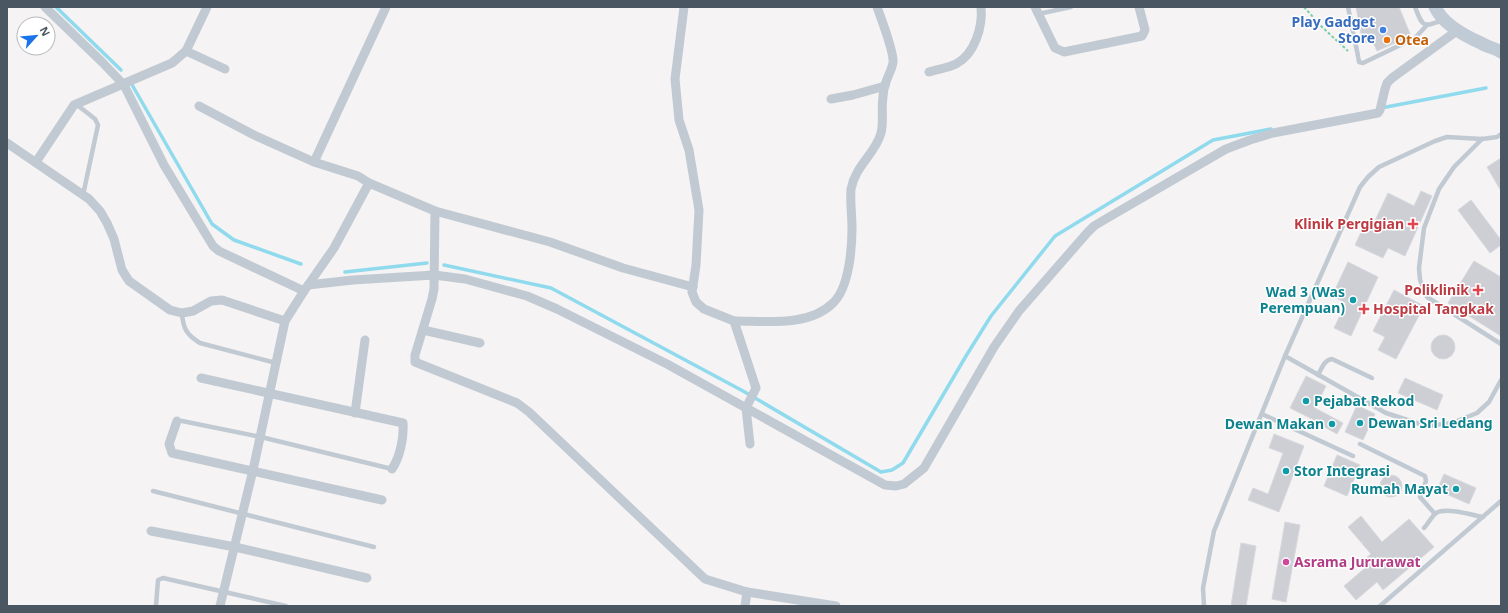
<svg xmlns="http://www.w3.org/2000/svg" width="1508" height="613" viewBox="0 0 1508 613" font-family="'Noto Sans',sans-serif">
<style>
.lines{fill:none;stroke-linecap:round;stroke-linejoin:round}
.stream{stroke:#90daee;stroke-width:3.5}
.building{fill:#cdcfd5;stroke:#d7d9de}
.path{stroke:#7ad0a6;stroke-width:2;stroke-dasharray:3 2;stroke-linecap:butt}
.lane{stroke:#c1cad2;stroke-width:4.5}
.street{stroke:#c1cad2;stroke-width:9}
.secondary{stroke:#c1cbd6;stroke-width:13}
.shop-dot{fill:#3f7fe0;stroke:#fff;stroke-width:1.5}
.food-dot{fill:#e8710a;stroke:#fff;stroke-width:1.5}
.health-dot{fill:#e0444e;stroke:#fff;stroke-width:1.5}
.culture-dot{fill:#0f9aa8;stroke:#fff;stroke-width:1.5}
.hotel-dot{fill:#d1479c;stroke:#fff;stroke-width:1.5}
.labels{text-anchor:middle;stroke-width:3;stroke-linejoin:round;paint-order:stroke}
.shop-label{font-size:14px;font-weight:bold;fill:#366cbe;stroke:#fff;text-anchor:end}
.food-label{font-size:14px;font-weight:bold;fill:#c56008;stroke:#fff;text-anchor:start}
.health-label{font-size:14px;font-weight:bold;fill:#be3a42;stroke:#fff;text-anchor:end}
.culture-label{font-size:14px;font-weight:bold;fill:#0d838f;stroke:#fff;text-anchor:end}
.hotel-label{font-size:14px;font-weight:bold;fill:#b23c85;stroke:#fff;text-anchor:start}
</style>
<rect width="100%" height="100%" fill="#f5f3f3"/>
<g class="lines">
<g class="stream">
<path d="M56,7L121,70"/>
<path d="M131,83L212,224L234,240L301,264"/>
<path d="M1381,108L1486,88"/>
<path d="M444,265L551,288L743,391L881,472L892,470L903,463L966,356L991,316L1055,236L1213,140L1271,129"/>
<path d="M345,272L427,263"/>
</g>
</g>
<g class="building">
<path d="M1356,7H1399L1411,36L1377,51L1372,40L1363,44Z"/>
<path d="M1501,158V191L1487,167Z"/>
<path d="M1421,191L1432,196L1405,256L1388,248L1383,258L1355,245L1365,224L1372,227L1388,193L1414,206Z"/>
<path d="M1471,200L1501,240V245L1490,253L1458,210Z"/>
<path d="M1474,261L1501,277V336L1448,303Z"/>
<path d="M1348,262L1378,277L1351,336L1334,328L1346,303L1332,296Z"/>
<path d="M1394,290L1424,306L1396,359L1378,350L1385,337L1373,331Z"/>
<circle cx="1443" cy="347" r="12"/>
<path d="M1306,376L1326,386L1315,408L1343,423L1337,434L1321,425L1322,424L1290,408Z"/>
<path d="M1405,378L1443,395L1437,410L1398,393Z"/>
<path d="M1357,405L1375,414L1363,440L1345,432Z"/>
<path d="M1274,434L1304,446L1279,512L1248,500L1253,488L1268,494L1283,453L1269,448Z"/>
<path d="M1337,455L1360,465L1347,496L1324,486Z"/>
<path d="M1444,474L1476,488L1469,504L1437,490Z"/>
<circle cx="1391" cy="486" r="11"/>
<path d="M1361,516L1382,542L1409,519L1434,547L1383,590L1377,582L1356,600L1344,586L1371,563L1366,558L1371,554L1348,527Z"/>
<path d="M1285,522L1300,525L1286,602L1272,599Z"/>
<path d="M1241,543L1256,546L1246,606H1231Z"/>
</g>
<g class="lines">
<path class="path" d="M1304,7L1322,27L1348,51"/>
<g class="lane">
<path d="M1348,7L1358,56L1359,62L1363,63L1415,38L1427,25"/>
<path d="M1415,7C1423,27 1422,28 1443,20"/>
<path d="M1038,14L1071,7"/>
<path d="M76,104L95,119L98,125L83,195"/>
<path d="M1482,139L1454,167L1439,189L1424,228L1419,268L1420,280L1427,297L1501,344"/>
<path d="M182,313C183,329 187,335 200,343L276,363"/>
<path d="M1285,356L1386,413L1426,426L1452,423L1477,413L1489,402L1501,380"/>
<path d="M1318,375C1322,368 1324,360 1332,359L1372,378"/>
<path d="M1262,414L1353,456"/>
<path d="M177,421H182L261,437L392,469"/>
<path d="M1360,444L1425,476L1426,481L1420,497L1435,514"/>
<path d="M153,491L374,547"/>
<path d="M1424,528C1428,524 1432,516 1436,513C1447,507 1472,515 1483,517"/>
<path d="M156,606L158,580L163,578L286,606"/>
<path d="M1204,606L1203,588L1214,531L1285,356L1360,187L1368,177L1379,167L1435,141L1447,137L1482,139L1497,137L1501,134"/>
<path d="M1380,606L1501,501"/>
</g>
<g class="street">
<path d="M45,7L102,62L124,85L164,165L213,246L219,251L304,291"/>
<path d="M684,7L675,79L679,120L689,150L699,210L696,265L692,292L696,302L704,309L734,321L756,388L746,408L750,444"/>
<path d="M1035,7L1053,44L1055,48L1064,52L1142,36L1145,30L1139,7"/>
<path d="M186,51L225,69"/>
<path d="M929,72C938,69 948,68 956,64C975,54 983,26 981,7"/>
<path d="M831,99L853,95L885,86"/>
<path d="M199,106L254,135L314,162"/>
<path d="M7,143L89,199L100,211L107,223L114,239L122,270L129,281L170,310L182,313L193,311L211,301L222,300L285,321"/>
<path d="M36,162L74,105L172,63L186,51L207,7"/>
<path d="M369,183L435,211L550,242L623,268L693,287"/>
<path d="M435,211L434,289L432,299L415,355V362L517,403L529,412L705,579L747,592L836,606"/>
<path d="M308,285L353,280L434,275L465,279L527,296L557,309L667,364L885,485L896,486L904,484L924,468L994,347L1019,311L1087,233L1094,226L1104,220L1226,149L1250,140L1273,133L1378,113L1380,110L1385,89L1387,83L1392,78L1458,30"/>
<path d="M734,321C766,321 809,327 833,303C849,288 852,249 852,228C852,215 850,202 851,189C855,166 876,153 881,133C884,122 881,109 883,97C883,92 884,87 886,82C888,75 892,70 893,62C894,52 881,18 877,7"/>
<path d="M423,330L480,343"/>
<path d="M201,378L403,423C404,438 400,457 392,469"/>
<path d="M355,413L365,340"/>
<path d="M177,421L169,444L172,453L382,500"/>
<path d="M151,531L235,547L367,578"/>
<path d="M220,606L253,470L285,321L304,291L334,248L369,183L358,176L314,162L386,7"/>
<path d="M745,606L747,592"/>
</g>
<path class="secondary" d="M1435,7C1443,24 1465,36 1481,43C1487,47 1495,48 1501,52"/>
</g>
<circle class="shop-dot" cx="1383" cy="30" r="4"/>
<circle class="food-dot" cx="1387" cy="40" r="4"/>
<g class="health-dot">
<path d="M1411 218h4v4h4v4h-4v4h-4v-4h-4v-4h4z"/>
<path d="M1476 284h4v4h4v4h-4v4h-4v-4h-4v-4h4z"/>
<path d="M1362 303h4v4h4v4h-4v4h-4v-4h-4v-4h4z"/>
</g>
<g class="culture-dot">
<circle cx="1353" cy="300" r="4"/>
<circle cx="1306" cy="401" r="4"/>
<circle cx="1360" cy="423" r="4"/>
<circle cx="1332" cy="424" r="4"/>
<circle cx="1286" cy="471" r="4"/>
<circle cx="1456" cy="489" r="4"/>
</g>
<circle class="hotel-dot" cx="1286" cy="562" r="4"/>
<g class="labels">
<g class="shop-label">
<text x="1375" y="27">Play Gadget<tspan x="1375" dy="16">Store</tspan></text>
</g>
<g class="food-label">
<text x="1395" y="45">Otea</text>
</g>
<g class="health-label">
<text x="1404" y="229">Klinik Pergigian</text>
<text x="1469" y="295">Poliklinik</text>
<text x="1373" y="314" text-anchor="start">Hospital Tangkak</text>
</g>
<g class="culture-label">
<text x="1345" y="297">Wad 3 (Was<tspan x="1345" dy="16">Perempuan)</tspan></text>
<text x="1314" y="406" text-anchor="start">Pejabat Rekod</text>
<text x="1368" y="428" text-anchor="start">Dewan Sri Ledang</text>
<text x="1324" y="429">Dewan Makan</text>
<text x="1294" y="476" text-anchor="start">Stor Integrasi</text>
<text x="1448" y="494">Rumah Mayat</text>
</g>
<g class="hotel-label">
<text x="1294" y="567">Asrama Jururawat</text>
</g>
</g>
<rect width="1508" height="613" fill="none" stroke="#4a5661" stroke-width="16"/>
<g transform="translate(36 36) rotate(63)"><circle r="19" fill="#ffffff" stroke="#b7bbc0"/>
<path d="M0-3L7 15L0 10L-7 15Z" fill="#1a73e8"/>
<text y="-6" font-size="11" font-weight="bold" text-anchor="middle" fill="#4a5661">N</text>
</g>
</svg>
